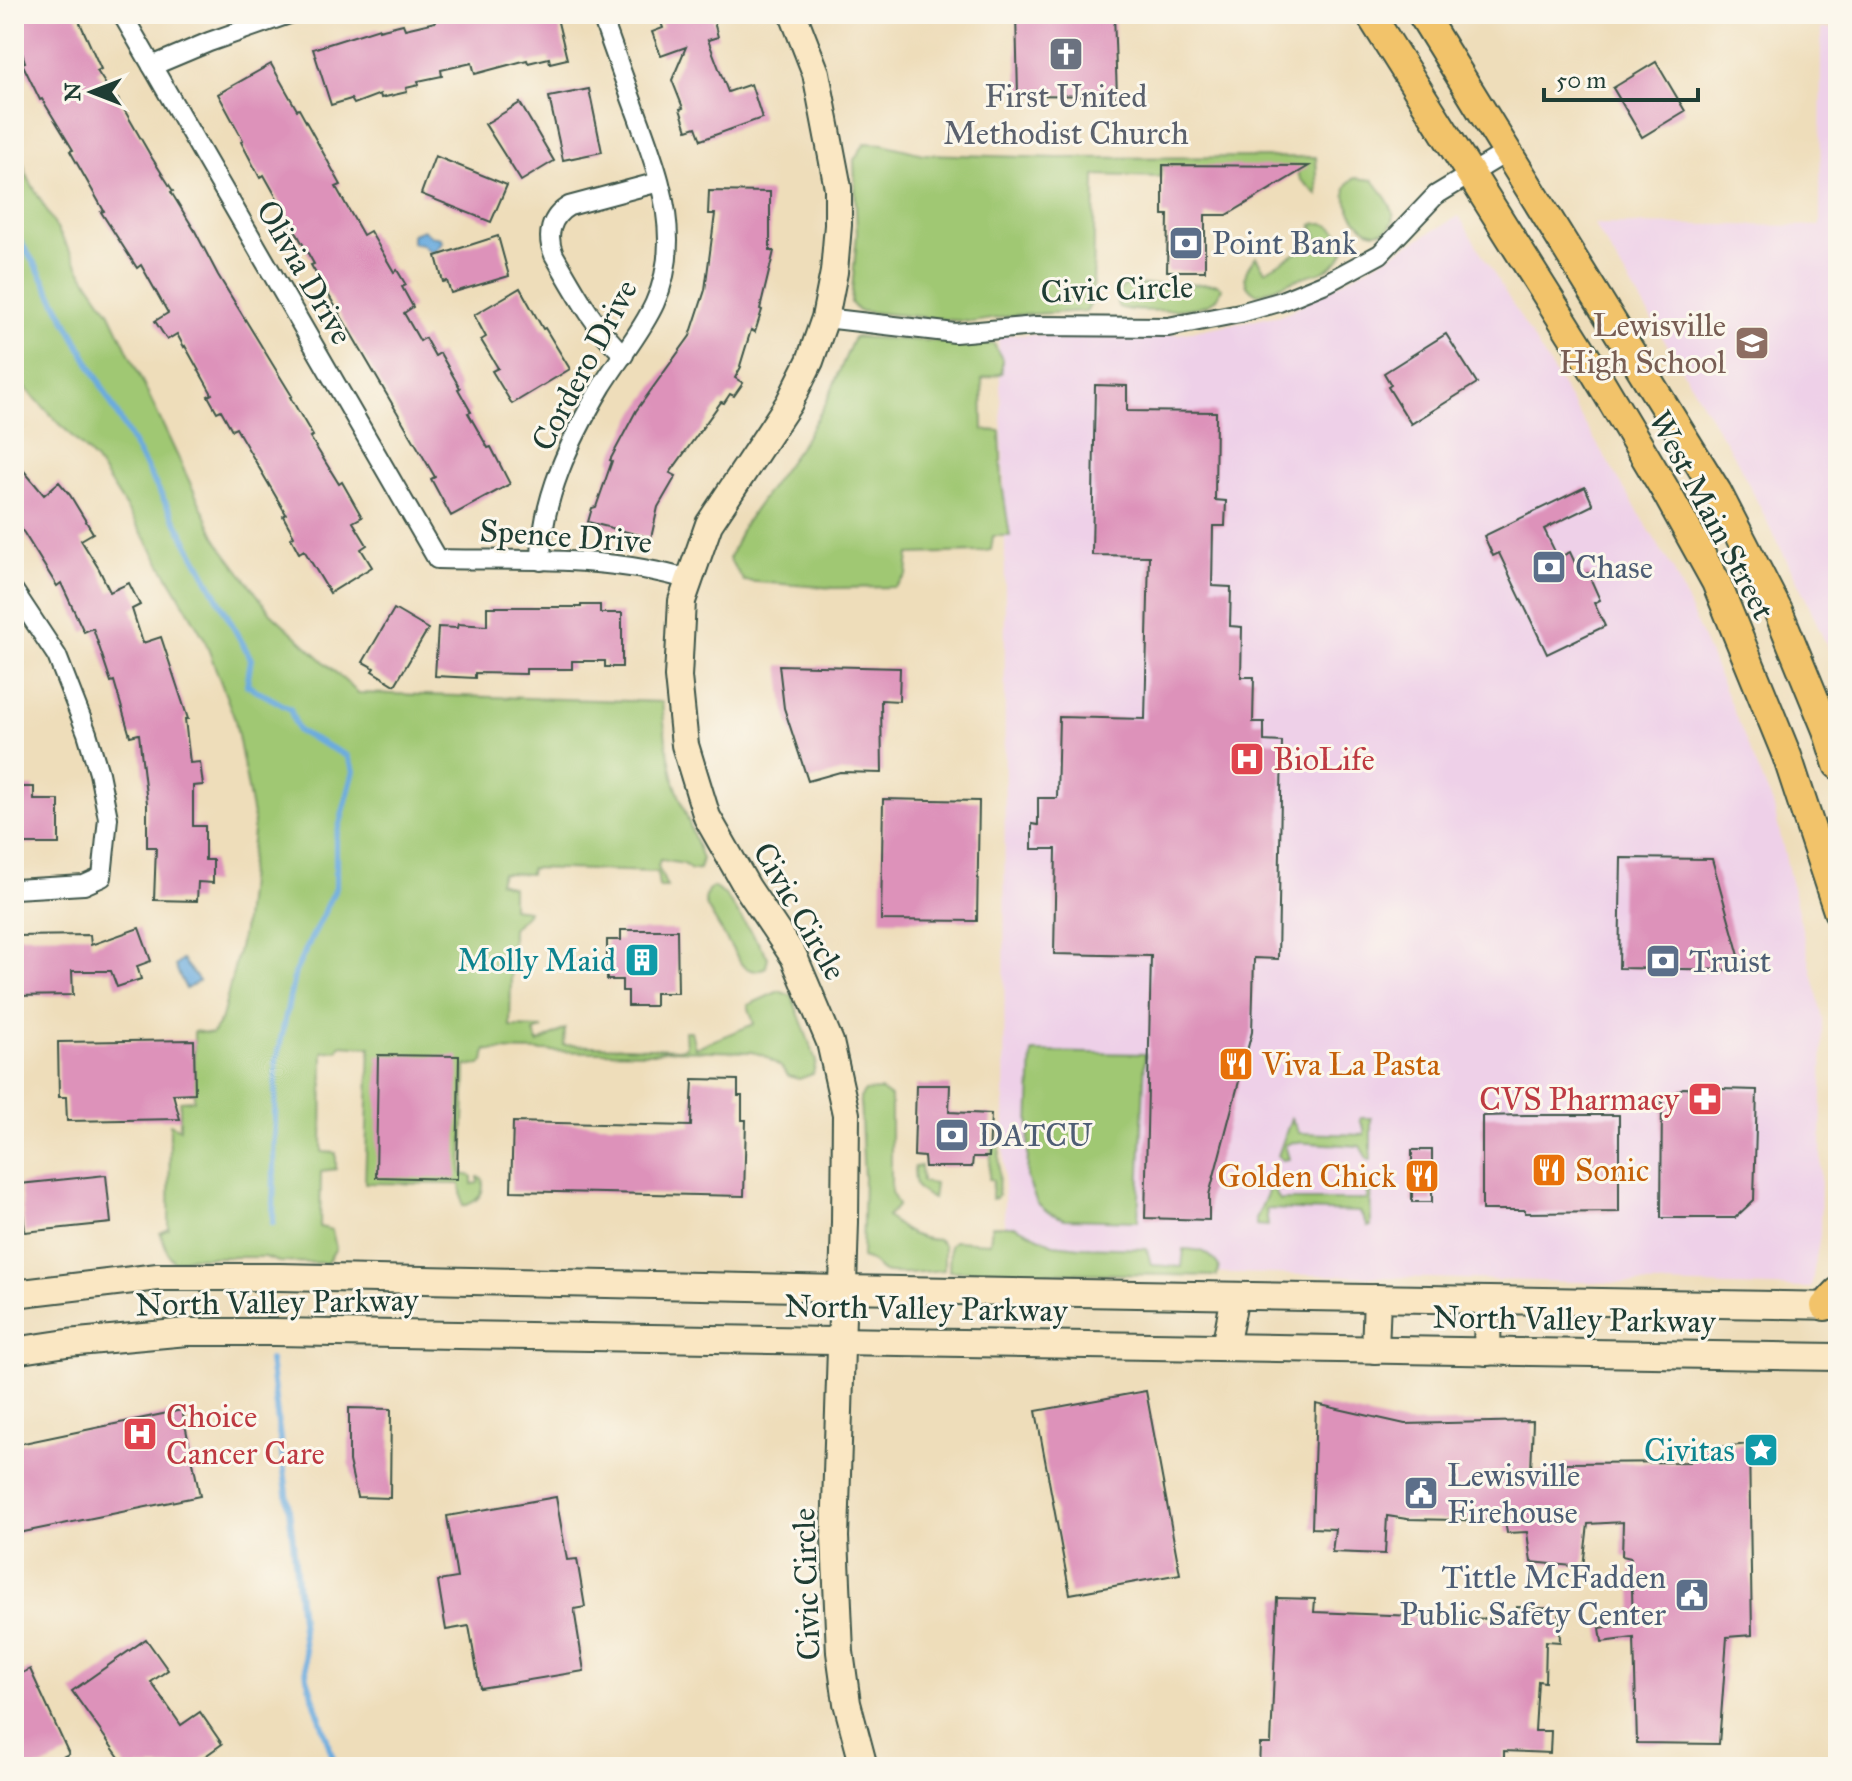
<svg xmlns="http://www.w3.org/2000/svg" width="1852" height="1781" viewBox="0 0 1852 1781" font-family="'IM FELL Great Primer',serif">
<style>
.built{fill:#eed0e8}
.green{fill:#a0c873;stroke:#608254;stroke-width:2}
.water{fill:#6babde;stroke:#457489;stroke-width:2}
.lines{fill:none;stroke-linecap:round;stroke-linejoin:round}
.stream{stroke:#6babde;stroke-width:6}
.building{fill:#dd92ba}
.street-casing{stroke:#3e5548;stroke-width:22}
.secondary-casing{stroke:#3e5548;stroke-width:30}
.primary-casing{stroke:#3e5548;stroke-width:32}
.street{stroke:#fff;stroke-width:18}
.secondary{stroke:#fae7c3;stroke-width:26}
.primary{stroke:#f2c36a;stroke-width:28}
.labels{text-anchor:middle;stroke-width:6;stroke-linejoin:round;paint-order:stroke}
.worship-label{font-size:32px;fill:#5b616d;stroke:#fbf7ec}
.service-label{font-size:32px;fill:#4e5e75;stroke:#fbf7ec;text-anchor:start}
.street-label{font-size:32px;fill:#1f3d34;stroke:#fbf7ec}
.education-label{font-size:32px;fill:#785e54;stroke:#fbf7ec;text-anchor:end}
.health-label{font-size:32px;fill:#be3a42;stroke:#fbf7ec;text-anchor:start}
.culture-label{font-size:32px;fill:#0d838f;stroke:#fbf7ec;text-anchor:end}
.food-label{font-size:32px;fill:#c56008;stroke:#fbf7ec;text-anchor:start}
</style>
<rect width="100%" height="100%" fill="#fbf7ec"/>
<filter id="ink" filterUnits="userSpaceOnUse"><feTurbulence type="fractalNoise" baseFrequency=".0125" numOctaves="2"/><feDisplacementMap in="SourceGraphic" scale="16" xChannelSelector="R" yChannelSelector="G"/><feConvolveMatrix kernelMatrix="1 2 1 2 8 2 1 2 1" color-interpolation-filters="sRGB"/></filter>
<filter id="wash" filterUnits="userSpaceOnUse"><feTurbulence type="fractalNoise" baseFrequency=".006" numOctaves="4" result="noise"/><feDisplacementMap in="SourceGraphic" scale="32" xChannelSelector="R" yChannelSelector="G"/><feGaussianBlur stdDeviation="1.8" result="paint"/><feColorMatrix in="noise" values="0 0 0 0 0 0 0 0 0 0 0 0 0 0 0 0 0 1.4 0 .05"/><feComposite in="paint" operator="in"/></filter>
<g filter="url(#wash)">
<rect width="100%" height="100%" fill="#eeddba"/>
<g class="built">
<path d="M1821,29H1838V672L1809,605L1737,461L1594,224L1820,226Z"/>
<path d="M1459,216L1674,571L1773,804L1823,1019L1820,1235L1811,1288L1004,1267L1005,507L998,335L1178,334L1285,314Z"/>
</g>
<g class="green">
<path d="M14,132L27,176L81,271L110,313L218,542L271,613L358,693L662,702L666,741L674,781L702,859L699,869L691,870L684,864L660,860L658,867L667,887H659L657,872L531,868L530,874L502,873L499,882L512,887V908L528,910L527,914L512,928L510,1027L543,1028L534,1032L538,1043L565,1029L564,1045L678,1049L686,1047L685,1031H691L695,1048L754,1024L748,1005L779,991L792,996L816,1061L813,1074L799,1079L788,1076L781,1067L763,1055L752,1052L665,1050L655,1053L486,1050L484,1062L480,1065L466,1066L462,1174L472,1176V1184L478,1183V1177L482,1178C486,1194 477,1202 463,1206L460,1184L365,1183L370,1047L341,1045L338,1050L323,1052L322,1152L336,1153V1169L321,1171L320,1227L332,1230L336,1248L327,1263L279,1262L265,1257H192L174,1262L168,1253L160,1233L169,1229L170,1124L180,1129V1101L194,1100V1031L212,1034L222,1018L243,931L254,821L235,720L204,638L149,544L96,461L29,392L14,374Z"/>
<path d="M865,143L883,144L923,154L959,155L1057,158L1316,157L1318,195L1301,180L1295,168L1170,167L1161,169L1160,177L1095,175L1093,295L1091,304L1086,311L1017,315L973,322L858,311L851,303L857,234L854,160Z"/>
<path d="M1355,178L1373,180C1381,191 1405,218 1387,229C1381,232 1374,233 1368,230C1354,222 1333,189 1355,178Z"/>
<path d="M1318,223C1330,222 1348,237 1344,251C1342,257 1333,266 1327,269C1320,273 1311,274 1303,277C1289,282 1276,287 1262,293L1257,294C1239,284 1244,270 1256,257L1265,271L1319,240L1312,225Z"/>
<path d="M1217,284L1222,288C1219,295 1217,300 1210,303C1195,311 1134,313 1118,307L1116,296L1123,286L1127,285Z"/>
<path d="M854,337L994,344L1002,359V373L982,379L983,430L1000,431L1002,484L1010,536H993L991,550L979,552L909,554L907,575L895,587L834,588L744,581L729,559L743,526L803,442L826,403Z"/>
<path d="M713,887L725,895L768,957L766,967C756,972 751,972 742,965L707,907L705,900L708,890Z"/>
<path d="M1032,1052L1145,1054L1138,1221L1064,1219L1049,1213L1037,1203L1027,1178Z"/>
<path d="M881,1090L891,1097V1192L898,1205L887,1217C905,1232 915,1239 939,1240L944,1246V1270C931,1271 894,1276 884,1272C875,1268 878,1262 862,1258L864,1178L860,1098L865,1091Z"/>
<path d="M1291,1118L1299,1133L1364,1135V1128L1360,1120L1361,1118H1371V1160H1368L1360,1146L1293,1142L1285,1145L1289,1159L1282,1160L1278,1156Z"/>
<path d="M992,1142H1000L998,1195L996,1198L992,1199L993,1180L989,1179Z"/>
<path d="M921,1166L922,1182L935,1184L933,1199C914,1189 915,1188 914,1167Z"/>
<path d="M1370,1184L1371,1226L1368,1227L1360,1212L1266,1209L1268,1226L1256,1225V1219L1271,1185L1280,1200H1367V1194L1362,1187Z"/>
<path d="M992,1226H1016L1053,1244L1081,1247L1147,1249L1151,1265L1182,1267L1184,1249C1202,1250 1208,1251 1219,1266L1217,1276L949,1271L950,1245L954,1241L990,1243Z"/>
</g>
<g class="water">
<path d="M423,230L431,236L441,238L442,243L435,251L430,252L421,244L412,243V234Z"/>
<path d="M182,960L199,981L186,989L175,966Z"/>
</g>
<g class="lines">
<g class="stream">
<path d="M14,232L36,266L251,659L247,685L290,709L298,731L347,756L354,771L336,839V888L295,972L276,1063L273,1223"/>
<path d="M270,1360L292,1533L307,1678L336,1767"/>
</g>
</g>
<g id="blocks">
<g class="building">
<path d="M14,14H76L101,69L97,71L116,100L118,99L152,158L173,191L171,192L195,231L218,275L292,396L290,397L313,436L310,437L339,484L342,482L362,517L353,522L367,545L361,549L372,567L330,593L304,550L299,553L291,538L294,536L283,516L286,514L236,428L232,430L221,410L217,412L208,396L212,394L185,346L184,347L177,334L167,340L155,321L168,313L141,265L137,268L101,212L104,211L70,151L73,150L42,99L40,100L22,63L25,62L14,27Z"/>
<path d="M433,14H556L567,59L550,63L549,58L528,63L527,60L475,74L472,63L441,70L442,76L418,81L419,85L406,88L407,92L381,98L380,94L354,104L351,99L331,105L313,49L379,28V30L403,24L405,29L435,22Z"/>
<path d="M658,14H712L718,37L708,40L728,92L751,84L762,118L701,140L696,127L687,130L680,109L683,108L672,80L686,47L661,56L652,32L663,28Z"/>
<path d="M1016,14H1114L1117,96L1018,95Z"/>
<path d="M1656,62L1685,111L1642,137L1613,88Z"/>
<path d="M271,64L297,110L299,109L341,185L336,187L363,235L370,231L394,272L397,270L406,285L402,287L413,307L404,313L420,341L425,338L435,356L440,353L460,388L458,389L471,412L468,413L488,448L491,447L510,484L451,516L431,479L435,477L311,265L314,264L264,175L260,178L241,142L243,140L218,94Z"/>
<path d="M589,89L602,152L563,160L549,97Z"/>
<path d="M520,103L554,161L521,181L485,124Z"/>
<path d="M435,156L507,185L491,222L421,194Z"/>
<path d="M1163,165L1309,166L1227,215H1205V271H1167L1168,215H1163Z"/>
<path d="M709,191L770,192V251H774L760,309L762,310L755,332L751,330L740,366L741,367L735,378L743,383L734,396L730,394L724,403L721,402L670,473L676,476L658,507L651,538L588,522L592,508L596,507L612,461L610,460L636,411L690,336L705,290L715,214H708Z"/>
<path d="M498,236L509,276L451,293L447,281L443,282L436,256Z"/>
<path d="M520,288L543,329L545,328L570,369L512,404L492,371L498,368L481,340L486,337L474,315Z"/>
<path d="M1446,334L1477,383L1411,424L1388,387L1391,385L1384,373Z"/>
<path d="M1095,385L1127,386V411L1216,412L1215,500L1226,501L1225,526H1213L1212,586L1231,587L1230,626L1242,627L1241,677H1254L1253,722H1264V741L1282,742L1278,959L1254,958L1252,1032L1209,1195V1220L1145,1218L1151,956L1054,954L1056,849H1032V824L1038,825V798H1057L1059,717L1145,719L1149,556L1092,555Z"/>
<path d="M14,459L44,495L59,482L70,495L93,533L81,540L99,569L110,592L129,583L140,605L132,609L143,643L161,637L188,719H185L190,763L200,762L203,785L193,786V826H205V860H213V883L198,882L197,901L154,900L156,847H147V803L139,734L130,736L114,681L111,682L93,628L84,632L61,583L57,586L24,533L14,520Z"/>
<path d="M1585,487L1593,505L1544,529L1558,558L1570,552L1581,576L1588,573L1600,600L1594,603L1605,626L1547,654L1499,553L1493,556L1484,536Z"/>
<path d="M581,605H600V613H622V667H605V661H572V669H526V674L475,673V678L435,676L438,627L457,628L458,624L487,626V607H581Z"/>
<path d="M394,609L428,629L395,685L372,671L374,668L363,662Z"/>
<path d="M779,665L900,668L899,701L881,700L882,773L840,772L808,781L784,708Z"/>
<path d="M14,787H34V800H59V844H14Z"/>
<path d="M883,799L979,801L977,921L881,920Z"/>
<path d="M1621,858L1712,859L1743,970L1619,968Z"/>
<path d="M139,928L151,961L137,966L141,979L117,987L111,971H72L73,995L14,996V936L90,935L91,945Z"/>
<path d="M621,930H677L678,993H655V1006H628V991H622V980H607V940H621Z"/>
<path d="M194,1040L195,1093L173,1094L180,1119L67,1121L66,1097H59L58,1042Z"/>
<path d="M378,1055L459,1056L457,1179L376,1177Z"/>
<path d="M693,1079L738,1080V1096H742V1120H746L744,1196L511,1191L513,1122L691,1126Z"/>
<path d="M916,1085H950L949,1112L991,1114L989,1157H973L972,1167H925L924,1157L914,1156Z"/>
<path d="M1683,1088L1757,1090L1754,1200L1735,1218H1661L1662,1100Z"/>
<path d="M1525,1115H1619V1212L1525,1213V1210H1482V1116Z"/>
<rect x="1412" y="1150" width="20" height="52"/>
<path d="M106,1175L111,1223L25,1232L20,1184Z"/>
<path d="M1146,1391L1180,1574L1070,1594L1036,1411Z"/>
<path d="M1316,1404L1405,1424L1533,1421L1531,1471L1566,1472V1463L1690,1462L1691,1450L1749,1444L1752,1635L1727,1637L1719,1744L1637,1743L1634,1638L1602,1642L1600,1628L1633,1623L1631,1558L1622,1556L1623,1522L1588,1524L1583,1567L1531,1562L1527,1532L1507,1533L1505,1521L1407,1519L1387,1516L1385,1554L1332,1552L1335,1529L1312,1528Z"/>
<path d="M349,1408L391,1409L390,1498L357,1497L349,1461Z"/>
<path d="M182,1410L200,1496L14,1534V1445Z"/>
<path d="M556,1497L567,1560L577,1559L585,1607L574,1609L584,1671L480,1688L469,1626L446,1630L438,1581L457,1578L447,1516Z"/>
<path d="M1277,1598L1315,1599L1314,1612L1517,1620V1607L1559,1609L1560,1642L1546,1641L1545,1682L1538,1681L1535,1731H1551L1550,1753L1504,1751V1767H1259L1260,1744H1271Z"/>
<path d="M146,1639L168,1670L151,1682L181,1725L200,1712L222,1744L190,1767H126L72,1691Z"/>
<path d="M30,1669L69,1754L41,1767H14V1677Z"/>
</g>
</g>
</g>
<g filter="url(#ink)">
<use href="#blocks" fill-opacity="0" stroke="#3e5548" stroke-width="2"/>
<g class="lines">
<g class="street-casing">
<g id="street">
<path d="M122,14L437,559C521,561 608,555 690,580"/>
<path d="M152,66L209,42L289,14"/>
<path d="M825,318L955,333L1036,326L1168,327L1240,313L1279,302L1328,282L1380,254L1436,195L1507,152"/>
<path d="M624,355C593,326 575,291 554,255C546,236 550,217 569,206L659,182"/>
<path d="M541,561C541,499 571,438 602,386C634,335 668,305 668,240C668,197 652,156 638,117C625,82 613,48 601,14"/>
<path d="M14,591L57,656L87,733L99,773L108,818L102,877L84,885L14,889"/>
</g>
</g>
<g class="secondary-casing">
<g id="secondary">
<path d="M793,14L816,73L838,188V225L834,272L825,318L810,361L789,403L709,524L682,601L678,677L685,745L707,817L747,887L794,957L830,1042L846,1114L845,1222L835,1537L840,1652L847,1703L864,1767"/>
<path d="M14,1294L158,1277H280L843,1289L1838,1306"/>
<path d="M1225,1347L1235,1296"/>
<path d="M1375,1350L1377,1298"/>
<path d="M14,1351L67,1343L187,1332H274L1838,1357"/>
<path d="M1487,1352L1488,1301"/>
</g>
</g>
<g class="primary-casing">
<g id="primary">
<path d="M1370,14L1587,359L1664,488L1716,582L1787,756L1838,911"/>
<path d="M1422,14L1717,492L1779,613L1827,730L1838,765"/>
<path d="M1825,1306L1838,1292"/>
</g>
</g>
<use href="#street" class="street"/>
<use href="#secondary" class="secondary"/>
<use href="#primary" class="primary"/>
</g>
</g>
<defs>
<g id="church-square" transform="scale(1.8)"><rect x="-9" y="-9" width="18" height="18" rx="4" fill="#6b7280" stroke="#fbf7ec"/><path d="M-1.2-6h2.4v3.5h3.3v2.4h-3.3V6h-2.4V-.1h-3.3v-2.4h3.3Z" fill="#fff"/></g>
<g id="bank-square" transform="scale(1.8)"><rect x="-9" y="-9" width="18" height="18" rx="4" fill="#5c6f8a" stroke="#fbf7ec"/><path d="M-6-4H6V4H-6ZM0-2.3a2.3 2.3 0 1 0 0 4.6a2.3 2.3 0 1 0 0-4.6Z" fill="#fff"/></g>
<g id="school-square" transform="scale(1.8)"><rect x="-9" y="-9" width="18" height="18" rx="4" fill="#8d6e63" stroke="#fbf7ec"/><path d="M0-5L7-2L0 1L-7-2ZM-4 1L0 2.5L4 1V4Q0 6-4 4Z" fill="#fff"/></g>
<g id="hospital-square" transform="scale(1.8)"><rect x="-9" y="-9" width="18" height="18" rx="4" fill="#e0444e" stroke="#fbf7ec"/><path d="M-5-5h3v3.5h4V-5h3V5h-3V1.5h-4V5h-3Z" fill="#fff"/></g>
<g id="building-square" transform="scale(1.8)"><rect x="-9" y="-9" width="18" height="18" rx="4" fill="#0f9aa8" stroke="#fbf7ec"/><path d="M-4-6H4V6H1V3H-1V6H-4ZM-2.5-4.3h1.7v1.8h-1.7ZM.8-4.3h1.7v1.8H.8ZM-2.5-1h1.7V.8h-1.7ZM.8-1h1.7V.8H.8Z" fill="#fff"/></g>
<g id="restaurant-square" transform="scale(1.8)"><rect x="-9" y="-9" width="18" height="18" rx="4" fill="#e8710a" stroke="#fbf7ec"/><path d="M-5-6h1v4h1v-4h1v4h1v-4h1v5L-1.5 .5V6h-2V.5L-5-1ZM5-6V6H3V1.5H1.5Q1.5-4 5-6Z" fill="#fff"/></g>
<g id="pharmacy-square" transform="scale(1.8)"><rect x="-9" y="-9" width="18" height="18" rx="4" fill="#e0444e" stroke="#fbf7ec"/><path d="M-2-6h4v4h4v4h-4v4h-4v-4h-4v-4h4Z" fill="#fff"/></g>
<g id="sight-square" transform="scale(1.8)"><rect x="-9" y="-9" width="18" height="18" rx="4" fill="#0f9aa8" stroke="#fbf7ec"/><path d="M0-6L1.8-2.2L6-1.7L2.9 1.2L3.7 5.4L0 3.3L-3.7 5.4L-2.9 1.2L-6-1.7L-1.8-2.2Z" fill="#fff"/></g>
<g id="civic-square" transform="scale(1.8)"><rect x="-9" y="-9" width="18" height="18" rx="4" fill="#5c6f8a" stroke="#fbf7ec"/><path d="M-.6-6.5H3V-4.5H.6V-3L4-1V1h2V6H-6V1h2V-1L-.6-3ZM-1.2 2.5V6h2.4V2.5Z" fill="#fff"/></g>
</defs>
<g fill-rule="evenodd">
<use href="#church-square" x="1066" y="54"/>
<use href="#bank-square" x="1186" y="243"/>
<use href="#school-square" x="1752" y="343"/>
<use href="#bank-square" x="1549" y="567"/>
<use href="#hospital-square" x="1247" y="759"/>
<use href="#building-square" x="642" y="960"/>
<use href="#bank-square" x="1663" y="961"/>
<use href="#restaurant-square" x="1236" y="1064"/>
<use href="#pharmacy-square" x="1705" y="1099"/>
<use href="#bank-square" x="952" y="1135"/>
<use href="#restaurant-square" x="1549" y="1170"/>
<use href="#restaurant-square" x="1422" y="1176"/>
<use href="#hospital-square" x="140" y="1434"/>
<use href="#sight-square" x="1761" y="1450"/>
<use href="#civic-square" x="1421" y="1493"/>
<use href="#civic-square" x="1692" y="1595"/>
</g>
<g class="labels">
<g class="worship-label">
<text x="1066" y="107">First United<tspan x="1066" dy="37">Methodist Church</tspan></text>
</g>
<g class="service-label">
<text x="1212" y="254">Point Bank</text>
<text x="1575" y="578">Chase</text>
<text x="1689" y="972">Truist</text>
<text x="978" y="1146">DATCU</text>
<text x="1447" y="1486">Lewisville<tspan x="1447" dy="37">Firehouse</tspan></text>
<text x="1666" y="1588" text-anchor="end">Tittle McFadden<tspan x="1666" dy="37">Public Safety Center</tspan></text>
</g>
<g class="street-label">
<text transform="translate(305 272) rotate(60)" y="11">Olivia Drive</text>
<text transform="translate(1117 289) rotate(-2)" y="11">Civic Circle</text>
<text transform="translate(584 365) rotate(-62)" y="11">Cordero Drive</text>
<text transform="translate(1712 515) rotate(62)" y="11">West Main Street</text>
<text transform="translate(566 536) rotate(4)" y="11">Spence Drive</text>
<text transform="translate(800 911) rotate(60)" y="11">Civic Circle</text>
<text transform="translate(277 1302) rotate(-1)" y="11">North Valley Parkway</text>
<text transform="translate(926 1308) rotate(1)" y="11">North Valley Parkway</text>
<text transform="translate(1574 1319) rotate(1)" y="11">North Valley Parkway</text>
<text transform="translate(806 1584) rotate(-92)" y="11">Civic Circle</text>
</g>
<g class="education-label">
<text x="1726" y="336">Lewisville<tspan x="1726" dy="37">High School</tspan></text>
</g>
<g class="health-label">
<text x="1273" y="770">BioLife</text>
<text x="1679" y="1110" text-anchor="end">CVS Pharmacy</text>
<text x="166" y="1427">Choice<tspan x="166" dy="37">Cancer Care</tspan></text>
</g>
<g class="culture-label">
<text x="616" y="971">Molly Maid</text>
<text x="1735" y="1461">Civitas</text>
</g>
<g class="food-label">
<text x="1262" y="1075">Viva La Pasta</text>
<text x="1575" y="1181">Sonic</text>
<text x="1396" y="1187" text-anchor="end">Golden Chick</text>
</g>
</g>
<rect width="1852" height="1781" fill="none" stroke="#fbf7ec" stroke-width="48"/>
<g transform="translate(92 92) rotate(270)" stroke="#fbf7ec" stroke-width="6" paint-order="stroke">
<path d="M0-6L14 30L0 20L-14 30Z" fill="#1f3d34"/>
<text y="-12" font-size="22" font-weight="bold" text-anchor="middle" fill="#1f3d34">N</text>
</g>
<path d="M1544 88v12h154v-12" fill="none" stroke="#1f3d34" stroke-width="4"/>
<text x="1556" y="88" font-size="24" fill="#1f3d34" stroke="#fbf7ec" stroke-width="6" paint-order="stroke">50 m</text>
</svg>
